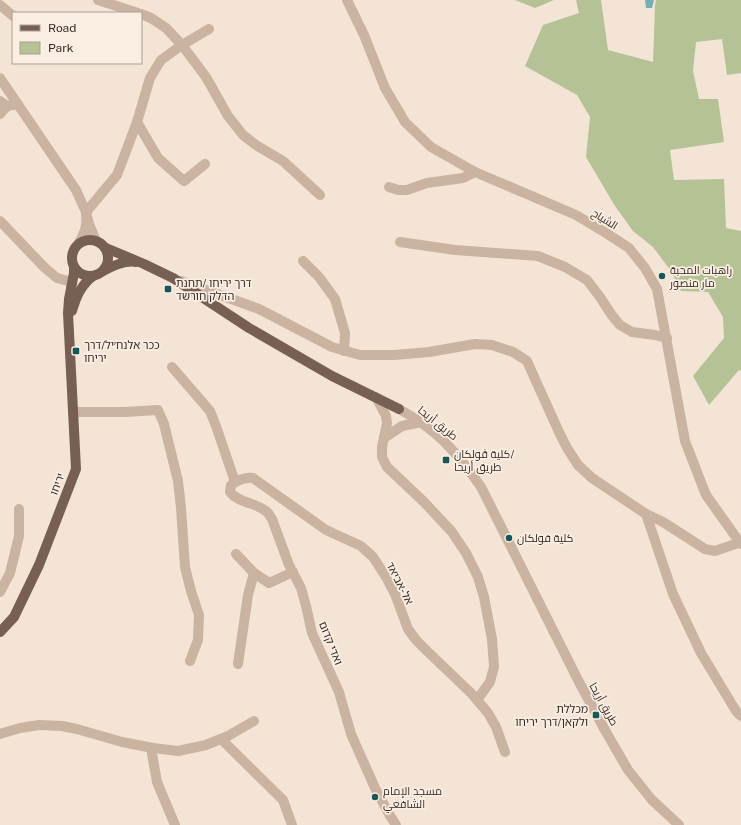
<svg xmlns="http://www.w3.org/2000/svg" width="741" height="825" viewBox="0 0 741 825" font-family="'Public Sans',Cairo,'Noto Sans Hebrew',sans-serif">
<style>
.green{fill:#b5c295}
.water{fill:#73b1b2}
.lines{fill:none;stroke-linecap:round;stroke-linejoin:round}
.minor{stroke:#cbb3a1;stroke-width:10}
.major{stroke:#785f54;stroke-width:10}
.poi-dot{fill:#175759;stroke:#faeee2;stroke-width:1.5}
.labels{text-anchor:middle;stroke-width:3.5;stroke-linejoin:round;paint-order:stroke}
.street-label{font-size:11px;fill:#352925;stroke:#faeee2}
.poi-label{font-size:11px;fill:#352925;stroke:#faeee2;text-anchor:start}
</style>
<rect width="100%" height="100%" fill="#f3e4d6"/>
<g class="green">
<path d="M515,0H554L535,8Z"/>
<path d="M576,0H601L608,50L653,62L655,6L656,0H741V73L727,75L722,39L696,42L693,71L699,99H718L724,142L670,150L674,180L724,179L726,228L741,231V371L739,370L709,405L693,376L724,338L723,317L708,292L681,291L671,271L653,247L633,231L615,206L586,157L590,117L577,95L525,66L543,25L579,13Z"/>
</g>
<path class="water" d="M645,0H654L652,8H646Z"/>
<g class="lines">
<g class="minor">
<path d="M98,0L138,13"/>
<path d="M347,0L364,35L385,88L405,122L431,147L475,172L576,215L606,233L629,248L645,268L657,289L685,441L706,495L741,544"/>
<path d="M0,5L13,16"/>
<path d="M141,14L151,18L166,28L182,45L206,77L228,116L243,135L256,145L283,161L320,195"/>
<path d="M0,78L76,190L86,212L89,224L96,241"/>
<path d="M0,101L7,106L18,104"/>
<path d="M0,114L7,106"/>
<path d="M137,122L158,158L184,181L205,164"/>
<path d="M389,187L398,190H407L427,183L463,178L475,172"/>
<path d="M0,221L45,268L57,278L72,282"/>
<path d="M400,242L455,250L538,256L565,267L587,280L600,297L611,314L620,325L632,332L655,335L667,338"/>
<path d="M79,243C86,230 87,226 86,212L117,175L137,122L150,78L161,60L182,45L209,29"/>
<path d="M303,261L319,277L335,299L345,333L344,351"/>
<path d="M181,281L259,309L332,347L360,355H394L429,352L475,344L492,345L513,352L527,361L535,379L559,432L567,448L578,465L592,478L646,514L663,522L705,549L715,551L741,542"/>
<path d="M172,367L210,411L216,426L235,482"/>
<path d="M376,397L386,416L387,423L382,447V457L387,467L424,502L452,532L466,553L478,577L484,597L492,639L494,667L490,682L477,700"/>
<path d="M399,409C406,413 413,417 420,422C445,438 464,462 481,487L579,682L606,732L628,770L652,800L679,825"/>
<path d="M73,412H125L158,410L164,424L178,481L181,508L185,567L191,591L199,615L198,640L190,661"/>
<path d="M384,438L402,426L421,422"/>
<path d="M646,514L673,594L701,653L736,711L741,716"/>
<path d="M236,554L254,573L269,583L293,572"/>
<path d="M0,592L10,573L19,536V509"/>
<path d="M238,664L248,595L254,573"/>
<path d="M0,734L20,728L39,725L62,726L77,729L122,742L153,748L178,751L206,745L228,736L254,721"/>
<path d="M221,739L283,800L292,825"/>
<path d="M151,748L157,782L175,825"/>
<path d="M396,825L389,814L375,788L351,734L339,692L312,633L306,606L301,588L289,565L272,519C270,517 270,515 268,513C258,502 239,504 230,492L231,485C238,480 245,477 253,478L326,530L361,546L373,557L386,577L395,594L408,629L416,640L427,651L472,694L488,713L496,727L505,752"/>
</g>
<g class="major">
<circle cx="90" cy="258" r="18"/>
<path d="M106,248L144,264L173,278L249,328L332,376L399,409"/>
<path d="M103,271C113,266 125,260 136,262"/>
<path d="M72,311C76,297 81,285 93,276"/>
<path d="M0,632L14,617L39,565L76,469L68,313L69,299L74,273V268"/>
</g>
</g>
<g class="poi-dot">
<circle cx="662" cy="276" r="4"/>
<rect x="164" y="285" width="8" height="8" rx="2"/>
<rect x="72" y="347" width="8" height="8" rx="2"/>
<rect x="442" y="456" width="8" height="8" rx="2"/>
<circle cx="509" cy="538" r="4"/>
<rect x="592" y="711" width="8" height="8" rx="2"/>
<circle cx="375" cy="797" r="4"/>
</g>
<g class="labels">
<g class="street-label">
<text transform="translate(605 219) rotate(32)" y="4">الشياح</text>
<text transform="translate(438 423) rotate(39)" y="4">طريق أريحا</text>
<text transform="translate(57 484) rotate(-69)" y="4">יריחו</text>
<text transform="translate(400 583) rotate(63)" y="4">אל-אביאד</text>
<text transform="translate(331 643) rotate(68)" y="4">ואדי קדום</text>
<text transform="translate(604 704) rotate(61)" y="4">طريق أريحا</text>
</g>
<g class="poi-label">
<text x="670" y="274">راهبات المحبة<tspan x="670" dy="13">مار منصور</tspan></text>
<text x="176" y="287">דרך יריחו /תחנת<tspan x="176" dy="13">הדלק חורשד</tspan></text>
<text x="84" y="349">ככר אלנח׳יל/דרך<tspan x="84" dy="13">יריחו</tspan></text>
<text x="454" y="458">كلية ڤولكان/<tspan x="454" dy="13">طريق أريحا</tspan></text>
<text x="517" y="542">كلية فولكان</text>
<text x="588" y="713" text-anchor="end">מכללת<tspan x="588" dy="13">ולקאן/דרך יריחו</tspan></text>
<text x="383" y="795">مسجد الإمام<tspan x="383" dy="13">الشافعي</tspan></text>
</g>
</g>
<rect x="12" y="12" width="130" height="52" fill="#faeee2" stroke="#ab9f96"/>
<rect x="20" y="25" width="20" height="6" fill="#785f54" stroke="#ab9f96"/>
<text x="48" y="32" font-size="12" fill="#352925">Road</text>
<rect x="20" y="42" width="20" height="12" fill="#b5c295" stroke="#ab9f96"/>
<text x="48" y="52" font-size="12" fill="#352925">Park</text>
</svg>
